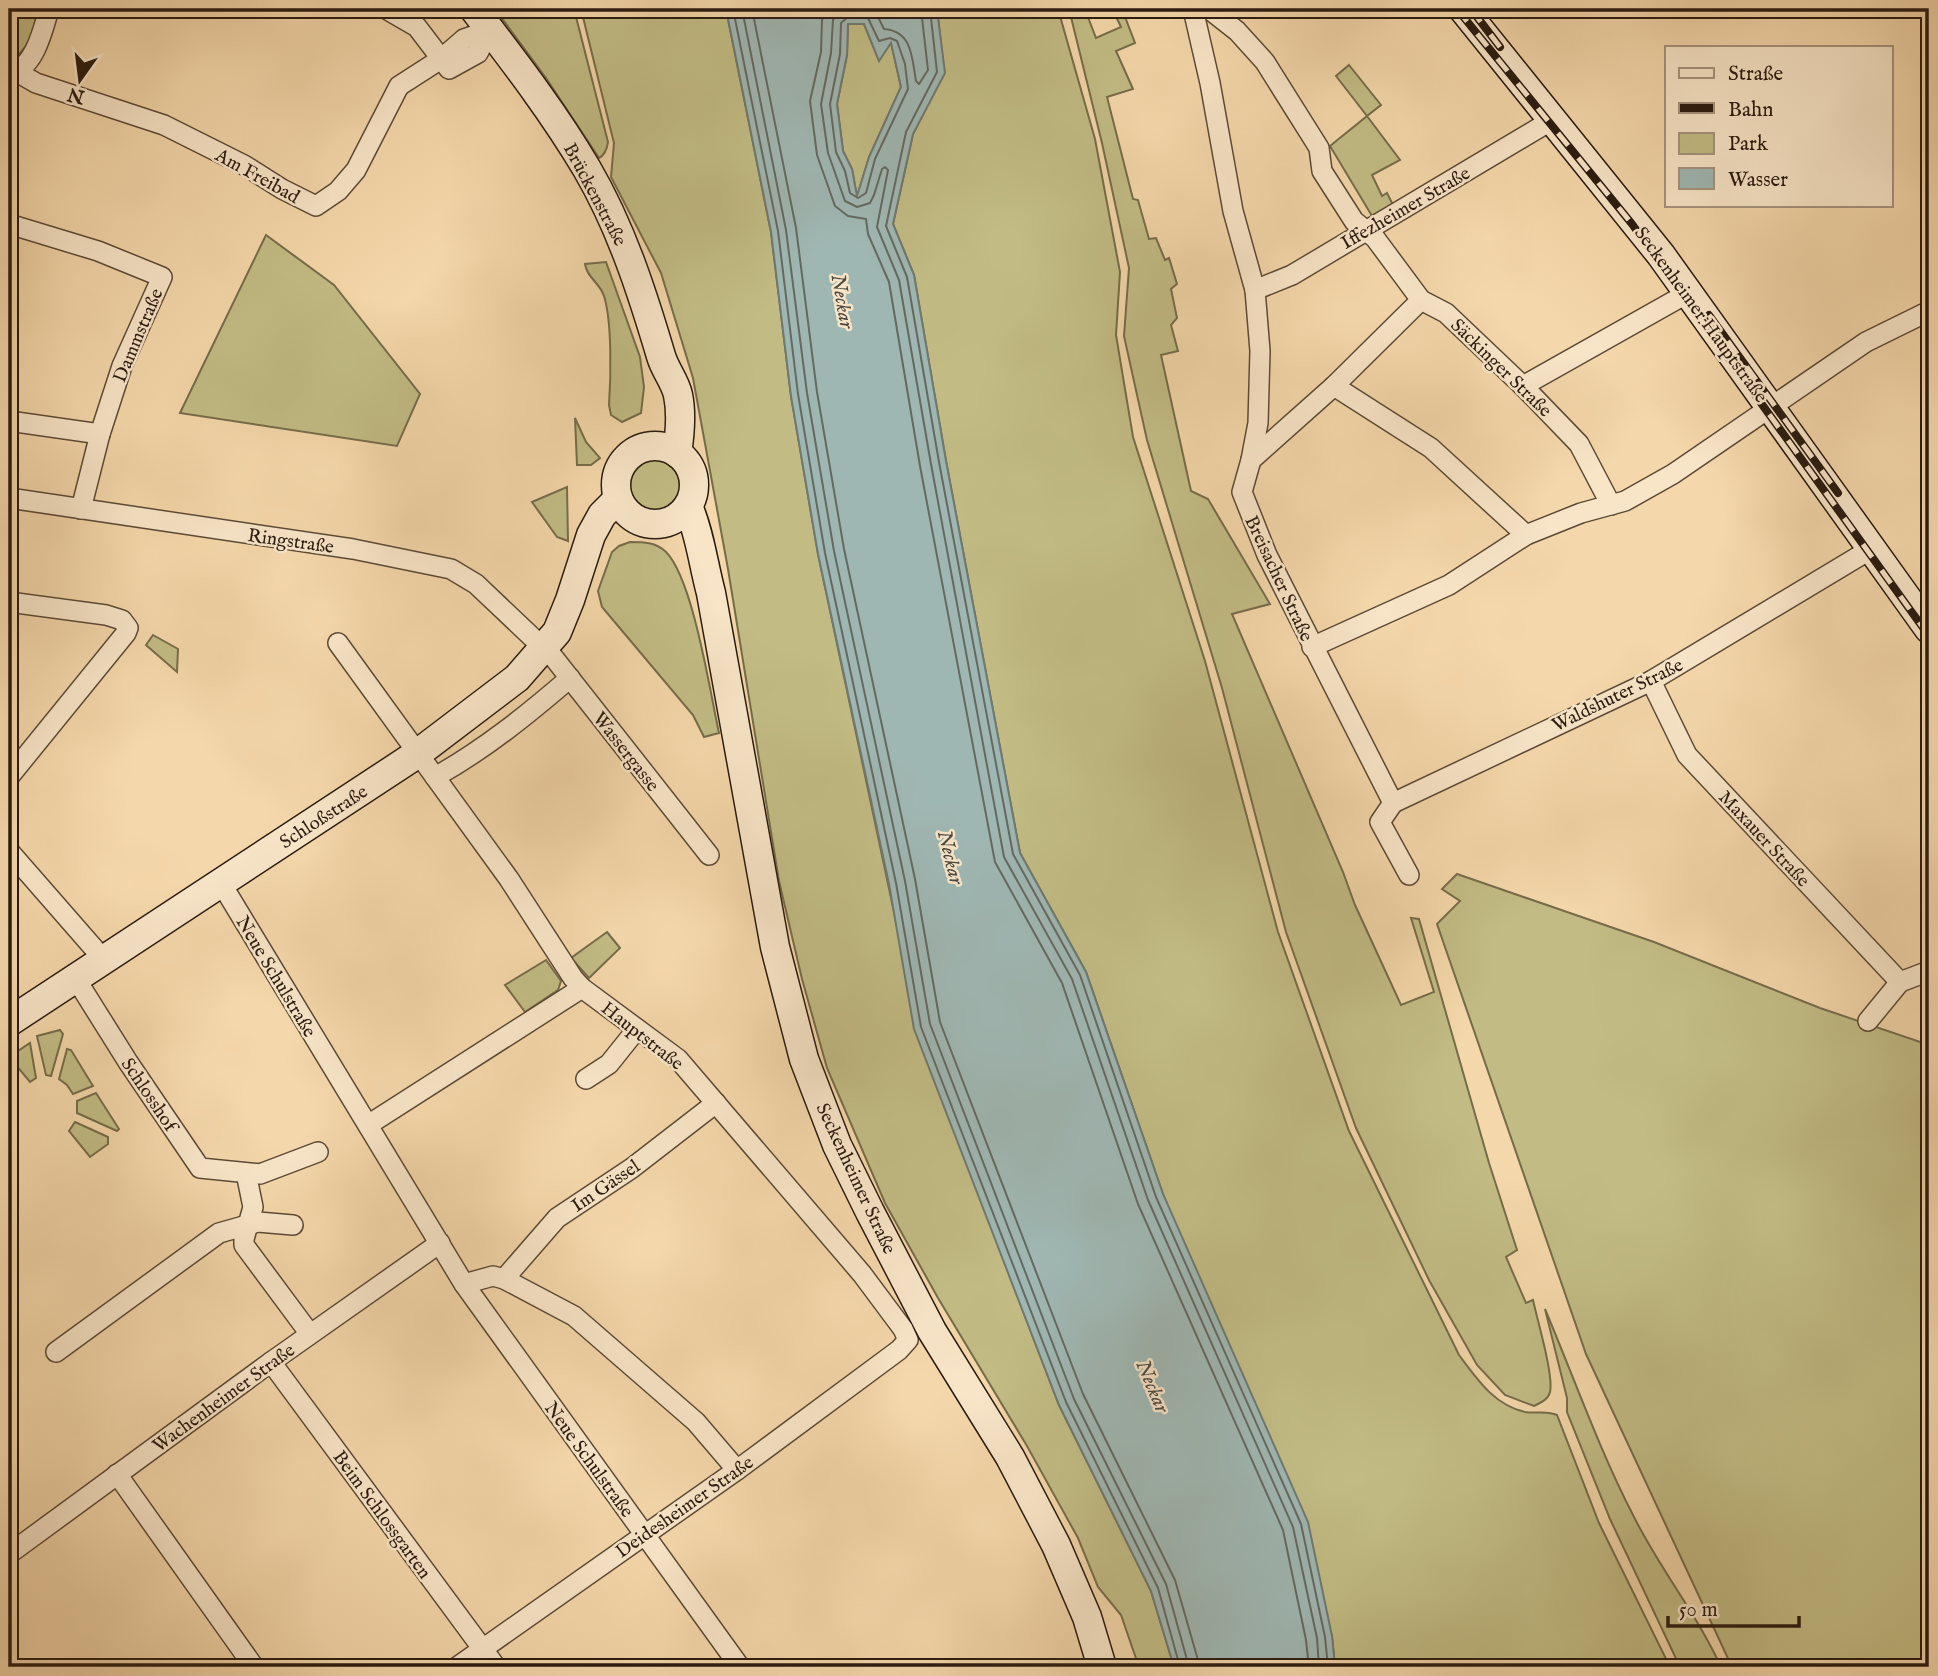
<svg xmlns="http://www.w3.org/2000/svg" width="1938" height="1676" viewBox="0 0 1938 1676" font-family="'IM FELL English',serif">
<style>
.green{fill:#c2bc84;stroke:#766c4a;stroke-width:2}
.water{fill:#9fb7b3;stroke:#707972;stroke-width:2;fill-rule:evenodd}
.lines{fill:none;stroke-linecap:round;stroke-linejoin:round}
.shore{stroke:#646962;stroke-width:2}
.minor-casing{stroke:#5c4a36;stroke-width:22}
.secondary-casing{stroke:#2a1b10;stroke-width:31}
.minor{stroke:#f8e5c8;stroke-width:19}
.secondary{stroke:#f8e5c8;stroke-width:28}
.rail-casing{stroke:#2a1b10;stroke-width:8}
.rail{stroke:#f8e5c8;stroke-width:5;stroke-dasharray:16;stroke-linecap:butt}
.labels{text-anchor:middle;stroke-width:5;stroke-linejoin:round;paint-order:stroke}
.street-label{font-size:19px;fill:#2a1b10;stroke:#f8e5c8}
.water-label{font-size:21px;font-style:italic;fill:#4d4a41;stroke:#f8e5c8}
</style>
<rect width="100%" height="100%" fill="#f4d7aa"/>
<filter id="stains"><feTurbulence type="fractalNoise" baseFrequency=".00286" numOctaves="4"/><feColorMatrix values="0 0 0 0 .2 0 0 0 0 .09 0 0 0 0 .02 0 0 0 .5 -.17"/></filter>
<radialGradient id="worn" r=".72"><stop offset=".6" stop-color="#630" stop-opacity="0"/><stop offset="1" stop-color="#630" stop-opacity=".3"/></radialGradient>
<g class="green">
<path d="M9,9H40C33,34 30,47 9,63Z"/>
<path d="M495,9H574L608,142C607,149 605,155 599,158L546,78Z"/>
<path d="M581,9H726L771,232L791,396L818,554L901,945L967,1162L1010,1277L1059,1405L1151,1591L1174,1667H1139L1121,1615L1098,1587L1078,1538L1027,1446L938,1298L885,1203L827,1068L802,979L779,881L728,569L693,378L661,273L611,177L614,143Z"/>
<path d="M937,9H1058L1095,139L1120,272L1116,335L1133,437L1205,661L1278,932L1349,1131L1459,1355C1477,1379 1494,1405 1525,1412C1536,1414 1546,1410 1557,1415L1599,1523L1670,1667H1335L1332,1636L1163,1194L1086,972L1020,853L946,461L914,275L893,224L913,134L944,73Z"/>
<path d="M1069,9H1081L1083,13L1086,12L1096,38L1121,27L1113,10L1122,9L1135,43L1116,51L1133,89L1107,97L1133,199L1138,200L1149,239L1156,238L1165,260L1169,258L1177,284L1171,289L1177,318L1171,325L1178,351L1161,355L1191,491L1208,499L1270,604L1232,614L1343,872L1355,905L1401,1005L1434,992L1411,918L1419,919L1489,1163L1517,1250L1506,1257L1526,1303L1533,1300C1537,1319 1554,1376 1550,1392C1548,1400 1540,1403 1534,1406L1505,1395L1477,1365L1429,1280L1356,1128L1286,932L1222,688L1147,440L1124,336L1129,268L1102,143Z"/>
<path d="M848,23L864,24L879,60L891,42L901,87L869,157L857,197L852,169L843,151L837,104L847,55Z"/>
<path d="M1349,65L1381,105L1367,116L1400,160L1372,175L1382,196L1387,193L1393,205L1372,216L1330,146L1367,116L1336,76Z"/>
<path d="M266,235L334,285L420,394L397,446L180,413Z"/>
<path d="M606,262L640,357L644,387L641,413L622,422L611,415L609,405C611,377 612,321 604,296C600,283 587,278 585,264Z"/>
<path d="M575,418L586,442L600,458L591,465H577Z"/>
<circle cx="653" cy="486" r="27"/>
<path d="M567,487L568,541L557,537L532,502Z"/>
<path d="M630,542C643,542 656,542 666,552C693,579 710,692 719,733L704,737L693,715L602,607L598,591L612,552L619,546Z"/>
<path d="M153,635L178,649L177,672L146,645Z"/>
<path d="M1457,874L1654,942L1820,1008L1929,1045V1667H1732L1586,1354L1437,924L1460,901L1442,889Z"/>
<path d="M607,932L620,948L589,978L571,958Z"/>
<path d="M546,960L561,981L558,990L525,1012L505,985Z"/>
<path d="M60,1030L63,1034L51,1076L46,1075L37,1036Z"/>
<path d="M30,1043L36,1078L30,1082L9,1057Z"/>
<path d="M67,1049L71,1050L93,1086L73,1094L67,1085L59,1079Z"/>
<path d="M96,1093L119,1129L117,1131L77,1113V1101Z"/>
<path d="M75,1122L108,1137V1144L90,1157L69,1131Z"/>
<path d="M1545,1309C1574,1378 1599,1449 1633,1515C1659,1568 1697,1614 1721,1667H1680L1610,1519L1567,1412V1398Z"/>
</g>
<path class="water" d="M726,9H937L945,73L913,134L893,224L914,275L946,461L1020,853L1086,972L1163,1194L1308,1522L1332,1636L1335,1667H1174L1151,1591L1059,1405L914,1029L889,884L818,554L791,396L771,232ZM848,24H864L879,61L891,43L901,87L869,157L857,196L852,169L843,151L837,104L847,55Z"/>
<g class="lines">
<g class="shore">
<path d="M733,9L778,231L798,394L825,553L896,883L921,1027L1066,1402L1158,1588L1180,1667"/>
<path d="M742,9L786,230L807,393L834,551L905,881L930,1024L1074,1399L1166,1584L1189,1667"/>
<path d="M752,9L796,228L817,392L844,549L915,879L940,1022L1083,1394L1175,1580L1200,1667"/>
<path d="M827,9L822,20L821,52L810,101L817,155L835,206L848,216L866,219L868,234L889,282L920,466L995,862L1062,983L1138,1204L1283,1530L1306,1640L1309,1667"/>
<path d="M843,9L837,13L833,20L831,53L821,104L828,153L845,201L857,207L870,203L874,195L882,169L885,167L888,170L877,227L899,280L931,464L1004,857L1072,979L1148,1200L1293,1527L1317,1638L1319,1667"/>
<path d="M868,9L877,15L884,29C912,31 912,57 916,81L919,84L928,70L921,9"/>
<path d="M930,9L937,72L906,132L886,226L907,277L939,462L1013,854L1080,975L1156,1197L1301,1524L1325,1637L1328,1667"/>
<path d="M849,16L868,18L879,41L890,38L897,41L905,64L908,89L875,159L866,193L858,198L850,193L845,171L836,152L830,104L840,54L841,23Z"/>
</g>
<g class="minor-casing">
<g id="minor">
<path d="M386,9L417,27L449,69L478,53L490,30"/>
<path d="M1193,9L1210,83L1233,211L1255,290L1260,351L1258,423L1251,460L1242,492L1267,555L1393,803"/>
<path d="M1209,9L1237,31L1265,62L1319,148L1322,171L1354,221L1375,238L1421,300L1446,313L1523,386L1579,444L1611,505"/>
<path d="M17,72L36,83L164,125L244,165L282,189L316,206L338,191L356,170L399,86L441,59L464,39L490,30"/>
<path d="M9,73C34,70 43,30 49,9"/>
<path d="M9,224L98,251L162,277L122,366L100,434L81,509"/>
<path d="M1255,290L1292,275L1552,120"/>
<path d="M1334,386L1431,448L1526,535"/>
<path d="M1523,386L1688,293"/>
<path d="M9,421L100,434"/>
<path d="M1251,460L1334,386L1421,300"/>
<path d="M9,498L353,549L451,569L476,584L554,658L709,855"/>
<path d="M9,602L106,615L122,620L128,628L126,633L9,777"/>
<path d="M338,643L509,879L573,978L582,988L678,1059L862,1274L903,1329L908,1340L899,1350L737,1470L457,1667"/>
<path d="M1312,647L1449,585L1526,535L1581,513L1625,501L1673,474L1866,342L1929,311"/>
<path d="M1651,681L1687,755L1900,982L1929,971"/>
<path d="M435,777C485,749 527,715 570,678"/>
<path d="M1393,803L1651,681L1871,549"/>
<path d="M1393,803L1380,822L1409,875"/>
<path d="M9,851L105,961"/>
<path d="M221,883L464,1284L740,1667"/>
<path d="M76,979L128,1062L200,1168L260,1174L318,1152"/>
<path d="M1868,1021L1900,982"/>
<path d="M586,1079L609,1064L637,1029"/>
<path d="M368,1125L582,988"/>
<path d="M246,1173L253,1207L244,1239V1245L310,1334"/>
<path d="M504,1279L557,1218L632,1168L716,1103"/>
<path d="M464,1284L493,1276L504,1279L574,1316L696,1422L737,1470"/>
<path d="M56,1352L219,1233L258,1222L293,1225"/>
<path d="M271,1362L496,1667"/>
<path d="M117,1474L254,1667"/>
<path d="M9,1554L271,1362L440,1243"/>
</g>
</g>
<g class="secondary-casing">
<g id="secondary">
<path d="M474,9C513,60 554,113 587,169C621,227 642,292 661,356C665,370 675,381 678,395C682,414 680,434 677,453"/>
<path d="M1463,9L1661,255L1929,629"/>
<circle cx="655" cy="485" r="39"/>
<path d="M688,506C700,534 703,563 711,593L775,947L804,1059L837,1145L870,1212L932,1331L1010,1457L1056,1545L1087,1617L1102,1667"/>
<path d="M9,1022L417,754L517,678L557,632L570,600L591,535L602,515L618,499"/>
</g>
</g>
<use href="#minor" class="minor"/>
<use href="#secondary" class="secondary"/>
<g class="rail-casing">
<g id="rail">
<path d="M1457,9L1632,224L1929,636"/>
<path d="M1471,9L1500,47"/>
<path d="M1709,315L1838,493"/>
</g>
</g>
<use href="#rail" class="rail"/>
</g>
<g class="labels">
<g class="street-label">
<text transform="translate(258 175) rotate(29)" y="7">Am Freibad</text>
<text transform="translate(596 194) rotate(62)" y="7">Brückenstraße</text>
<text transform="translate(1405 207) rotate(-30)" y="7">Iffezheimer Straße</text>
<text transform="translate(1702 314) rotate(54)" y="7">Seckenheimer Hauptstraße</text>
<text transform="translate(137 335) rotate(-67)" y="7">Dammstraße</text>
<text transform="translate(1502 367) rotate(44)" y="7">Säckinger Straße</text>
<text transform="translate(291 540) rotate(8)" y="7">Ringstraße</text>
<text transform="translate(1280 578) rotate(65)" y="7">Breisacher Straße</text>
<text transform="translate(1617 694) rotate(-26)" y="7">Waldshuter Straße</text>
<text transform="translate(627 751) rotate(52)" y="7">Wassergasse</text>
<text transform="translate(323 816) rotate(-33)" y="7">Schloßstraße</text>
<text transform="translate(1765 838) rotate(47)" y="7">Maxauer Straße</text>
<text transform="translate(277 976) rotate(59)" y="7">Neue Schulstraße</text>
<text transform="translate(643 1035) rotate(38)" y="7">Hauptstraße</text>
<text transform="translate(150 1094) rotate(56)" y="7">Schlosshof</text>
<text transform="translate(857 1178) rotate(65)" y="7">Seckenheimer Straße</text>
<text transform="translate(605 1185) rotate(-34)" y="7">Im Gässel</text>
<text transform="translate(223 1397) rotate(-36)" y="7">Wachenheimer Straße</text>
<text transform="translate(590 1459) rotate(54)" y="7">Neue Schulstraße</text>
<text transform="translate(684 1506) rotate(-35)" y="7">Deidesheimer Straße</text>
<text transform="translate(383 1514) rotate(54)" y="7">Beim Schlossgarten</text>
</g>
<g class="water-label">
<text transform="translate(843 301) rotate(80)" y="7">Neckar</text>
<text transform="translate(951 857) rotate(76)" y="7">Neckar</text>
<text transform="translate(1153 1386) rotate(67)" y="7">Neckar</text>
</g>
</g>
<rect width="1938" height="1676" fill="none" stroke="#f4d7aa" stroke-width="35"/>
<rect x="10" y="10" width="1917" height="1655" fill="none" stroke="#2a1b10" stroke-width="3.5"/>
<rect x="18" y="18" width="1903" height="1641" fill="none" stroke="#2a1b10" stroke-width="2"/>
<rect x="1665" y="46" width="228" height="161" fill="#f8e5c8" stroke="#a6947e" stroke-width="2"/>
<rect x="1679" y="68" width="35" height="10" fill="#f8e5c8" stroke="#a6947e" stroke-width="2"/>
<text x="1728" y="80" font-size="21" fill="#2a1b10">Straße</text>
<rect x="1679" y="103" width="35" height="10" fill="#2a1b10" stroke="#a6947e" stroke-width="2"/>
<text x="1728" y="116" font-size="21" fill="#2a1b10">Bahn</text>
<rect x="1679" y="133" width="35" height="21" fill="#c2bc84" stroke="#a6947e" stroke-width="2"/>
<text x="1728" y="150" font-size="21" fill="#2a1b10">Park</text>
<rect x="1679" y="168" width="35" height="21" fill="#9fb7b3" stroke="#a6947e" stroke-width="2"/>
<text x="1728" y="186" font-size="21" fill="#2a1b10">Wasser</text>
<g transform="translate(80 80) rotate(194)" stroke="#f8e5c8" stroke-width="5" paint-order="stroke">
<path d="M0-5L12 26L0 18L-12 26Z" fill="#2a1b10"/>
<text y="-10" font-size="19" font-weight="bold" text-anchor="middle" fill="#2a1b10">N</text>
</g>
<path d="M1668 1616v10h131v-10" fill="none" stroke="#2a1b10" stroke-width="3.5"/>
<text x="1679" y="1616" font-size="21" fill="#2a1b10" stroke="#f8e5c8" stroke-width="5" paint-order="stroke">50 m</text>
<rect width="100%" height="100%" filter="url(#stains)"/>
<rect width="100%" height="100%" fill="url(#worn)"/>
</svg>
